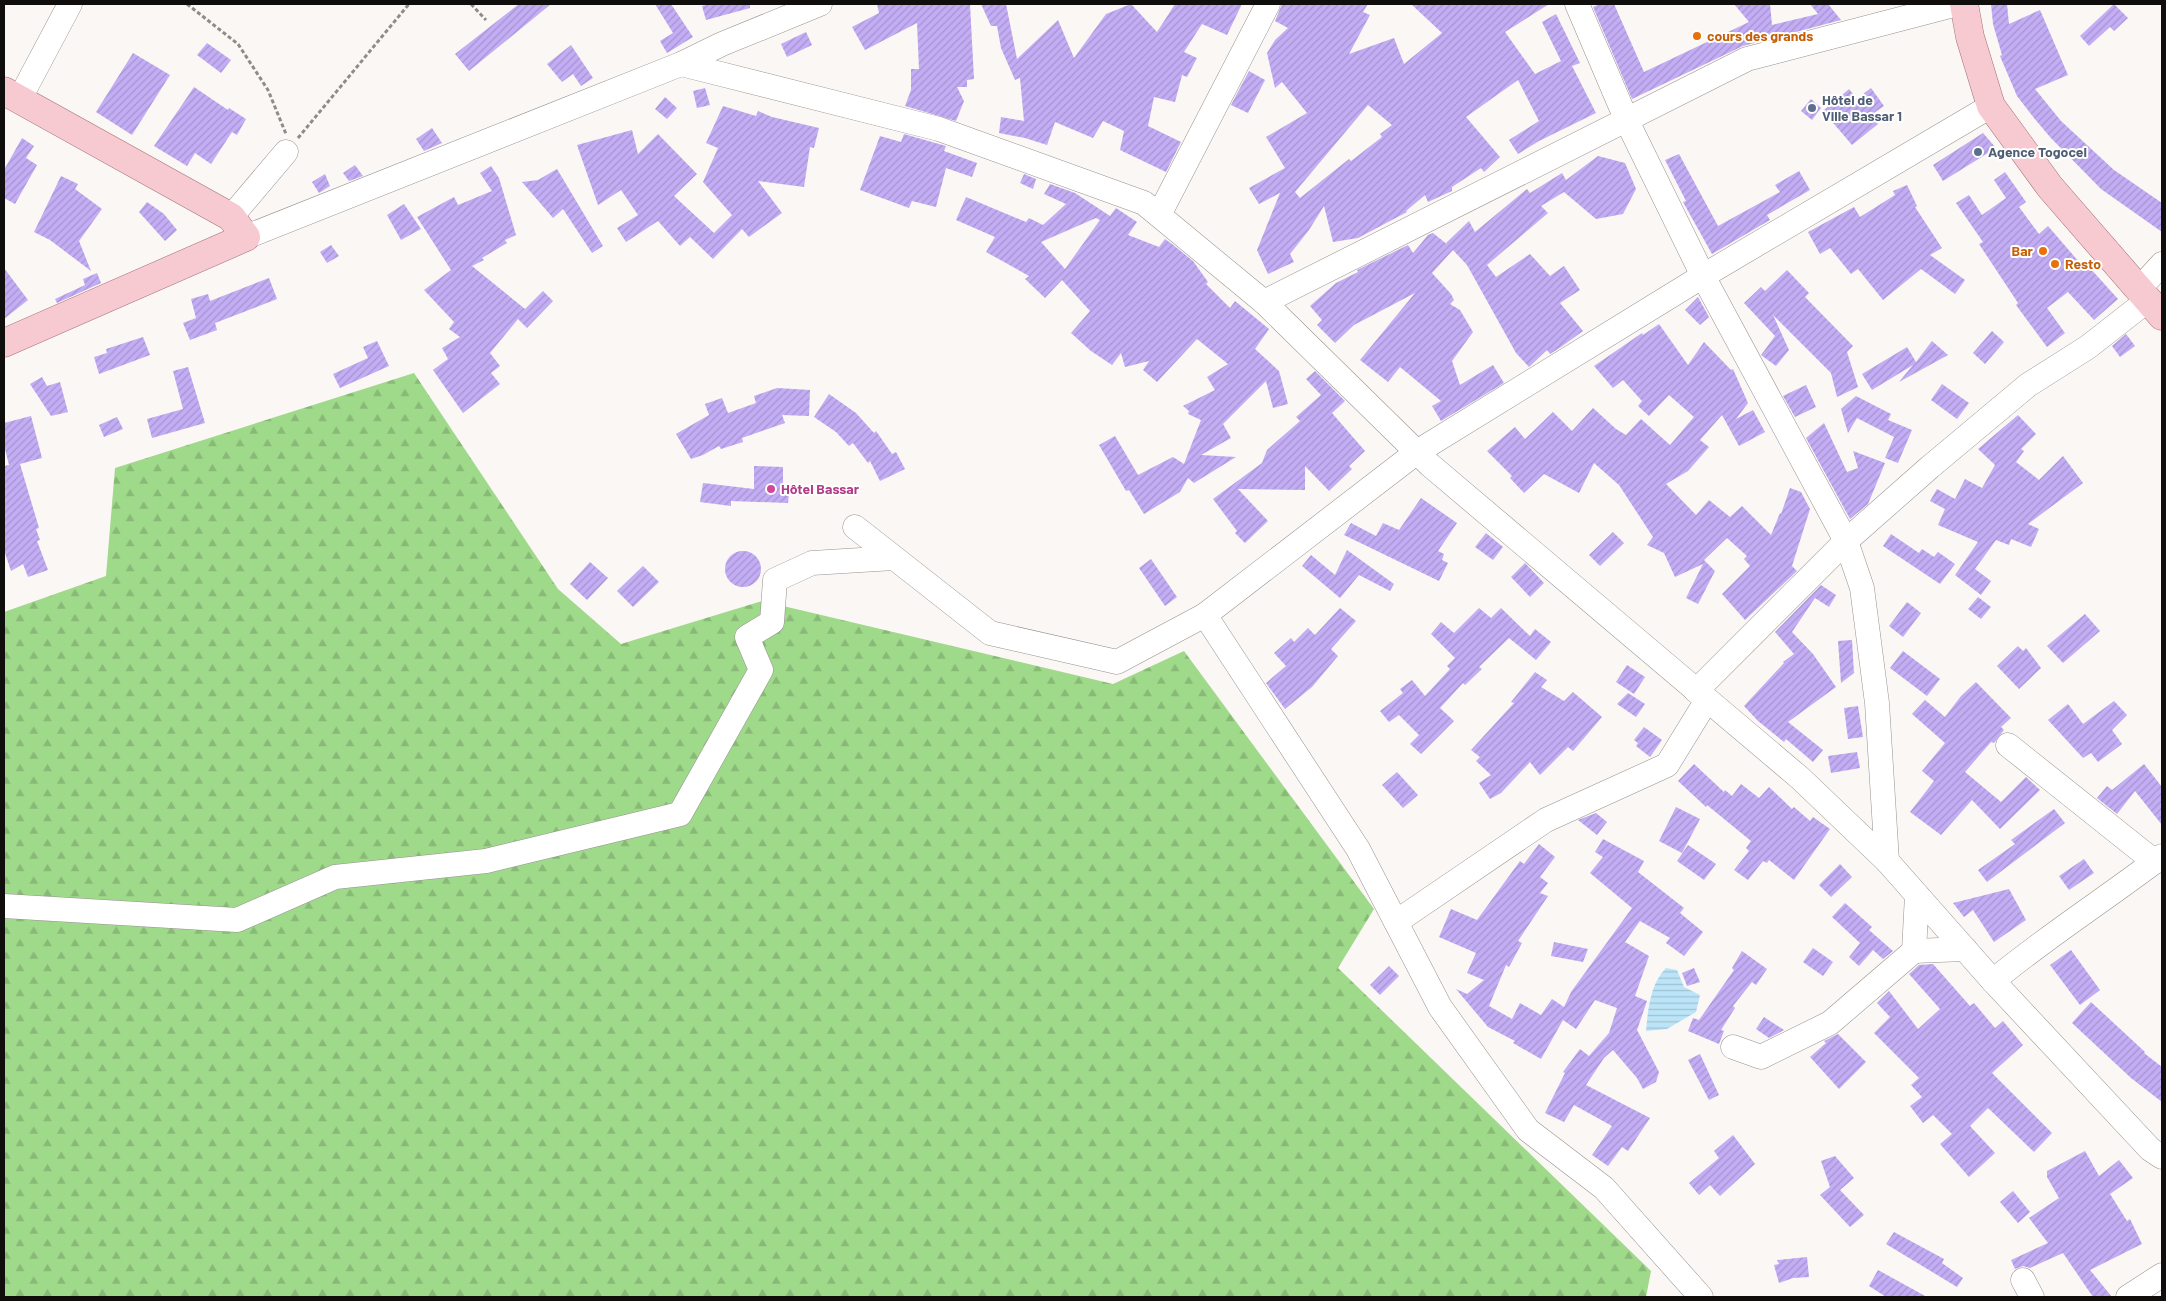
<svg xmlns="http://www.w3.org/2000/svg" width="2166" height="1301" viewBox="0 0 2166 1301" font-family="Barlow,sans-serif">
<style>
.forest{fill:url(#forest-firs)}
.water{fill:url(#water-rules)}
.building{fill:url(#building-hatch);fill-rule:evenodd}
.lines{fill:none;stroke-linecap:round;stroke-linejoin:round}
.minor-casing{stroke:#969290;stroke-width:25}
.major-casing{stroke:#a37078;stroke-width:29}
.path{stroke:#8e8b89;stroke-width:3;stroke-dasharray:4 2.5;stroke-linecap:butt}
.minor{stroke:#fff;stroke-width:24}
.major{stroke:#f7c9d1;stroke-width:28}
.food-dot{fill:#e8710a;stroke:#fff;stroke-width:2}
.service-dot{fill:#5c6f8a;stroke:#fff;stroke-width:2}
.hotel-dot{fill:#d1479c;stroke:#fff;stroke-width:2}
.labels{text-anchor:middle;stroke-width:4;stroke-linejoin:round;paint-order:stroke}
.food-label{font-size:14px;font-weight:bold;fill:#c56008;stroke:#fff;text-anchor:start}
.service-label{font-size:14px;font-weight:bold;fill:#4e5e75;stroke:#fff;text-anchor:start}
.hotel-label{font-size:14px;font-weight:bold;fill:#b23c85;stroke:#fff;text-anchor:start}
</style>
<defs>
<pattern id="forest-firs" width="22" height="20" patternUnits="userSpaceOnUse" patternTransform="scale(1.25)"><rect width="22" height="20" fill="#9fd98a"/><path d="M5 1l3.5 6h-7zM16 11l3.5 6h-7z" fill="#88b976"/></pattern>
<pattern id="water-rules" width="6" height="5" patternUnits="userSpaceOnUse" patternTransform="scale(1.25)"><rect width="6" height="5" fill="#bbe4f8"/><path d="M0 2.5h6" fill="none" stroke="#a0c2d3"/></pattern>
<pattern id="building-hatch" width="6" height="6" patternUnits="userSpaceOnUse" patternTransform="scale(1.25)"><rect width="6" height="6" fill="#c3adf4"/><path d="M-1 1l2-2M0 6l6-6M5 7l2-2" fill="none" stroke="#a694d0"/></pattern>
</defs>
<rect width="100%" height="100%" fill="#fbf7f5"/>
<path class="forest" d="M414,373L558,589L621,644L762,601L1113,684L1184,651L1374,909L1338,968L1651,1271L1646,1297H4V612L106,576L115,468Z"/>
<path class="water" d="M1666,968L1677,970L1684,987L1700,995L1696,1012L1667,1029L1646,1031C1648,1010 1650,984 1666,968Z"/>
<g class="building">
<path d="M519,4H551L469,71L455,54Z"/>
<path d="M655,4H671L693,37L667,53L660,41L673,33Z"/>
<path d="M711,4H750V8L706,20L702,6Z"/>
<path d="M877,4H970L974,79L967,80V87H957L964,101L956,121L905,106L911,90V69H919L917,23L865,50L852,27L879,13Z"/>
<path d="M981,4H1006L1017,59L1058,20L1074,58L1106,14L1131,4L1157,32L1175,4H1242L1227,35L1202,24L1184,52L1197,58L1187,77L1182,75L1175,102L1154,97L1148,126L1181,142L1166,172L1120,150L1124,131L1103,121L1093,138L1055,122L1047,145L1025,138L999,133L1001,117L1024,121L1020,78L1015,80L1001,48L997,26H991Z"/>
<path d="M1282,4H1368L1363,12L1370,15L1349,54L1394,38L1404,64L1442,33L1411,4H1549L1505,32L1535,74L1561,61L1542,22L1556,14L1580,63L1572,66L1596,113L1539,141L1518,154L1509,140L1539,121L1518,80L1466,117L1500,157L1484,172L1481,168L1452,187V191L1428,202L1425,195L1406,211L1407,212L1358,238L1333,242L1324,206L1309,230L1290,254L1294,262L1268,274L1257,250L1280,193L1259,204L1249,188L1285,168L1266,137L1307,113L1282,82L1275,88L1267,53L1275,40L1288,28L1275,21ZM1368,105L1392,125L1380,134L1382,137L1351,161L1349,159L1300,198L1295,192Z"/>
<path d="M1600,4H1614L1644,72L1749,22L1734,4H1770L1772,25L1818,14L1810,4H1828L1841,20L1743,46L1632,99L1593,7Z"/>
<path d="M1991,4H2007L2009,24L2040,10L2068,75L2035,89L2061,121L2114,170L2162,203V232L2101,189L2050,137L2034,118L2017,96L2000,56L2002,55L1993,24Z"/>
<path d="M2114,4L2128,18L2114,31L2110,27L2089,46L2080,36Z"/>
<path d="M806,32L812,45L787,57L781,44Z"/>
<path d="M207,43L231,60L221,73L197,55Z"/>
<path d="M571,45L593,78L581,86L573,74L562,82L547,64Z"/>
<path d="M133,53L170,75L132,135L96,112Z"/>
<path d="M1249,71L1265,80L1248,113L1231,105Z"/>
<path d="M194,87L228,110L229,108L246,119L237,135L232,132L211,164L195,153L187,166L154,146Z"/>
<path d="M705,88L710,105L697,108L693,91Z"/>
<path d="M1871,88L1884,106L1871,115L1878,124L1852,145L1823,111L1849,89L1857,99Z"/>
<path d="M665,97L677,108L667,119L655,109Z"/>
<path d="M1811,99L1821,108L1812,120L1801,111Z"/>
<path d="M723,106L756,116L758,111L772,117L819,128L814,148L810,147L804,187L758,181L782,213L749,237L742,229L713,259L690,237L680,246L658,221L626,242L617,228L638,215L621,190L598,205L577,145L632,130L638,154L658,134L697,174L674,196L714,233L732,215L703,182L718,148L706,143Z"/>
<path d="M432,128L442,143L424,151L416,139Z"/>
<path d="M1983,133L1996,148L1943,181L1933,165Z"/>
<path d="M904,134L946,146L944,151L977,163L972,177L946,168L936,207L912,201L909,208L860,190L880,136L901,142Z"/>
<path d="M22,138L34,146L26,158L37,165L15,204L4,198V170Z"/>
<path d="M1679,154L1718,226L1780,192L1775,185L1799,171L1810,190L1767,215L1770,220L1712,254L1683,202L1686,201L1665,160Z"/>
<path d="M1598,156L1625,163L1636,189L1623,214L1596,219L1564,192L1541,206L1548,213L1487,265L1496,277L1530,254L1550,276L1564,266L1580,290L1560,303L1583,331L1561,347L1550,354L1547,350L1529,367L1516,353L1467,265L1453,250L1432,273L1451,294L1454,300L1450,304L1460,310L1473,332L1452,361L1460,385L1493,365L1504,383L1441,421L1432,406L1441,401L1400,367L1388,382L1360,360L1415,293L1354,325L1335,343L1317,325L1322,320L1310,306L1336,283L1358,272L1357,270L1408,245L1413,253L1428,235L1433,233L1448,245L1446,243L1469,221L1475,232L1527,189L1530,193L1562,173L1566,180Z"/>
<path d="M355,165L363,176L349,181L343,173Z"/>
<path d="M491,166L499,178L516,235L505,240L507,243L482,258L484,260L472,266L525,309L543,291L553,301L527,328L518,319L490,353L500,366L491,373L500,384L463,413L433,370L448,359L442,348L460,337L449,329L454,322L424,290L451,270L417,217L454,197L458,205L492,191L480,173Z"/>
<path d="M557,169L603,246L592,253L563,209L553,218L522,182L538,180Z"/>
<path d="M2005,172L2026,202L2019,207L2039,234L2048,226L2086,270L2089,267L2118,299L2094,320L2068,292L2047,308L2065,333L2047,347L2016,305L2018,303L1979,244L1983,242L1956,203L1969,195L1982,215L2006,198L1994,180Z"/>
<path d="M325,174L330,186L319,193L312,182Z"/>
<path d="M1024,174L1036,179L1033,189L1020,183Z"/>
<path d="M61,176L78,184L75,189L102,209L79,241L91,271L50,240L34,232Z"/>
<path d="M1050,184L1075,193L1110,216L1116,208L1137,222L1128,235L1159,247L1165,239L1172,244L1193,261L1208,282L1206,284L1230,308L1235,301L1269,329L1255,349L1279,371L1288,404L1273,408L1266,381L1223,424L1231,438L1201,455L1236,457L1194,483L1188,478L1180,492L1144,514L1129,490L1126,491L1099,445L1115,436L1138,475L1173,457L1184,464L1201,420L1188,414L1189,411L1183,406L1215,390L1207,377L1228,364L1197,339L1157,382L1143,370L1149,361L1125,367L1121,353L1112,365L1091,351L1071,333L1090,311L1062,280L1045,298L1025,279L1029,276L986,252L995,237L956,220L966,197L1026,222L1029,218L1043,225L1066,204L1044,194ZM1096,218L1100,220L1065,269L1041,242Z"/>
<path d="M1907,185L1917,206L1915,207L1942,248L1930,255L1965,280L1955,294L1921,269L1883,300L1858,269L1851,274L1830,248L1820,254L1808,232L1854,207L1860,217L1895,195L1893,191Z"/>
<path d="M147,202L164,214L177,230L165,241L139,212Z"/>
<path d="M404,204L421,229L401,240L387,215Z"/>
<path d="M331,245L339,256L327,263L320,252Z"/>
<path d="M4,268L28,300L4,319Z"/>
<path d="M1787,270L1809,293L1805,297L1853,346L1847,352L1858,387L1837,397L1831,373L1773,315L1789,350L1776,366L1761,355L1775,336L1744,303L1761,287L1765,291Z"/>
<path d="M97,273L101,283L57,303L55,299L85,285L83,279Z"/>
<path d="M269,278L277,299L215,323L217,330L190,340L183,323L196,318L191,299L208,294L210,301Z"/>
<path d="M1698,297L1709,317L1700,325L1685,310Z"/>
<path d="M1659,324L1688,365L1704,342L1731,370L1733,369L1748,403L1736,419L1753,410L1765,432L1739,446L1722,415L1700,440L1709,447L1688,471L1666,484L1696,515L1709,500L1730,517L1742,506L1771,535L1780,513L1781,514L1790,488L1801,492L1810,509L1792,566L1797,571L1745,620L1722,594L1750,566L1744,559L1747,556L1727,538L1704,560L1715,571L1698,604L1686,598L1703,564L1675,577L1664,553L1647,545L1653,537L1619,485L1594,463L1579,493L1544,474L1524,493L1510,478L1512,476L1487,451L1515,427L1525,439L1553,412L1572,431L1593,408L1616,429L1626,435L1641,419L1670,445L1694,417L1669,395L1649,416L1638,406L1642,401L1623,380L1613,388L1594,366L1642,333L1643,335Z"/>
<path d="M1992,331L2004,342L1985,364L1973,353Z"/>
<path d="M2126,334L2135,346L2120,357L2112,346Z"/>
<path d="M143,337L150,355L99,374L94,357L107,353L106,349Z"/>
<path d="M377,341L389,366L340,388L333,374L368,358L363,347Z"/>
<path d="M1932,341L1948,355L1899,382L1913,365L1872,390L1862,374L1907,347L1916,362Z"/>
<path d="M188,367L205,423L152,438L147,419L183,409L173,371Z"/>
<path d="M1315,371L1345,401L1332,413L1365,451L1349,466L1352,469L1329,491L1305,466V490L1238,489L1268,521L1245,543L1235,533L1237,531L1213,499L1262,463L1267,450L1300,421L1296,417L1321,395L1306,379Z"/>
<path d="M42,377L47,386L60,382L68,412L51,416L30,384Z"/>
<path d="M1942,384L1969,403L1957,419L1931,400Z"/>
<path d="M1806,385L1816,407L1795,417L1783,396Z"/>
<path d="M777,388L810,390L809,416L782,415L785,423L742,438L743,442L721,449L719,446L703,455L691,459L676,434L709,415L705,404L722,398L728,413L756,403L754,396Z"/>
<path d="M829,394L856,413L874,433L876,431L892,454L896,452L905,469L880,481L870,461L868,463L853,443L849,446L836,432L814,417Z"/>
<path d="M1856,396L1891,414L1888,420L1912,430L1898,463L1885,458L1894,437L1857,418L1848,433L1841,409Z"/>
<path d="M2018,415L2036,434L2021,449L2024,451L2016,462L2039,480L2063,456L2083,483L2028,524L2039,529L2031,547L2011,539L2009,545L1996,540L1975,569L1991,581L1981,595L1955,575L1978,542L1938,525L1945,509L1930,501L1937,489L1955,499L1965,479L1982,488L1995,465L1978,449Z"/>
<path d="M31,416L42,458L20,464L39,528L36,529L40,540L37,541L48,570L28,577L23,564L11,571L4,550V466L9,465L4,445V423Z"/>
<path d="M117,417L123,429L104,437L99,425Z"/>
<path d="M1824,423L1847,472L1858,468L1853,451L1885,463L1868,504L1850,519L1806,438Z"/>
<path d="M754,466L783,467V492L789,493L788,503L731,501V506L700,502L703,483L754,489Z"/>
<path d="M1421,498L1457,523L1438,551L1444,554L1442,560L1448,563L1439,581L1344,535L1351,523L1376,536L1383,523L1399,530Z"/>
<path d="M1613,532L1624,543L1600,566L1589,555Z"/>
<path d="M1486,533L1503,547L1493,560L1475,547Z"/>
<path d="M1891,534L1919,553L1922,549L1934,557L1938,552L1955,564L1940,584L1883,546Z"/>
<path d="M1347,550L1394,584L1390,591L1359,575L1340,598L1302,566L1311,555L1335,575Z"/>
<circle cx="743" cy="569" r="18"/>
<path d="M1151,559L1177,597L1165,606L1139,568Z"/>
<path d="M590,562L608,578L587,600L570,584Z"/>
<path d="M1525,563L1544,583L1530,597L1511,577Z"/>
<path d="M643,566L659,582L633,607L617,591Z"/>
<path d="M1821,585L1836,595L1829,607L1815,598L1792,632L1813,654L1836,687L1788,722L1823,750L1813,762L1786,739L1784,742L1758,721L1744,706L1784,663L1783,662L1794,654L1775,632Z"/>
<path d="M1978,597L1991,607L1981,619L1968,609Z"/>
<path d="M1907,602L1921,613L1903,637L1889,626Z"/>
<path d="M1340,608L1356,621L1331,649L1338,656L1312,687L1285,709L1266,683L1286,666L1274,653L1291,638L1294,642L1308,628L1315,635Z"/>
<path d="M1479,608L1491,618L1501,608L1530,636L1535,629L1551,642L1536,660L1509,638L1479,667L1482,669L1465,685L1463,683L1440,708L1454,721L1421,754L1410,744L1419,735L1399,715L1389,722L1380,711L1403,693L1400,689L1412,680L1425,696L1450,669L1447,666L1455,658L1431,634L1441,622L1454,633Z"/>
<path d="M2085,614L2100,631L2063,663L2047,646Z"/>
<path d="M1852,640L1854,673L1841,683L1838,641Z"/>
<path d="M2018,646L2023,651L2026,648L2041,668L2019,689L1997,666Z"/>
<path d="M1903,651L1940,679L1927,696L1890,668Z"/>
<path d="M1627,665L1645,677L1634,694L1616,682Z"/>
<path d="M1535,672L1547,680L1541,687L1564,701L1573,692L1602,717L1573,751L1568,747L1540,775L1530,762L1501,793L1490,799L1479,783L1491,775L1476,761L1480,757L1471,750L1514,703L1511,702Z"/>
<path d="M1976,682L2011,718L2001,727L2004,730L1994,743L1991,742L1965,772L2001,802L2026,777L2040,790L2000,829L1972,800L1941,835L1910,812L1934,781L1922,771L1945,743L1912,714L1925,700L1945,717L1961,696Z"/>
<path d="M1628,693L1645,704L1636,717L1617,704Z"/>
<path d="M2114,701L2127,715L2112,730L2122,744L2098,762L2091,753L2083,758L2048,720L2068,704L2083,724Z"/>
<path d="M1858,706L1863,737L1848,739L1844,708Z"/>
<path d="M1644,727L1662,740L1650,757L1636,746L1638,743L1634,740Z"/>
<path d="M1857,752L1860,768L1831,773L1828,756Z"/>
<path d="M1694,764L1724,792L1725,790L1732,796L1741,784L1759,798L1769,787L1792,809L1794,807L1810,821L1813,817L1830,829L1794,880L1769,860L1767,863L1763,861L1748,880L1734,870L1749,851L1746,848L1751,841L1707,805L1706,807L1678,781Z"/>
<path d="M2144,764L2162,787V825L2135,791L2117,814L2097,798L2107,786L2112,790Z"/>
<path d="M1397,772L1418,795L1403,808L1382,785Z"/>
<path d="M1676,807L1700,819L1682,853L1659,841Z"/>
<path d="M2054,809L2065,823L1987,882L1978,870L2015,844L2011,840Z"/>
<path d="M1596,813L1607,822L1597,835L1578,820Z"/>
<path d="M1603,839L1644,861L1638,872L1684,908L1680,913L1703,932L1684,956L1666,943L1670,938L1640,921L1625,942L1649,956L1635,996L1647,1001L1637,1030L1659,1072L1656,1082L1643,1089L1637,1078L1613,1050L1604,1058L1586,1085L1650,1118L1628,1151L1622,1147L1608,1166L1592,1155L1612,1126L1574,1105L1564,1122L1545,1113L1565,1073L1563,1072L1580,1049L1589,1056L1609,1033L1617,1008L1595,1000L1576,1029L1563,1020L1541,1059L1513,1043L1515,1041L1488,1027L1456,989L1467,994L1484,980L1467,973L1476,953L1439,937L1451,909L1477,920L1520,861L1524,864L1539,844L1555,857L1540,877L1548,883L1540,893L1548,896L1518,941L1522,943L1509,967L1506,965L1489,1006L1512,1019L1520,1003L1541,1015L1552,999L1564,1007L1571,992L1632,908L1590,873L1603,857L1595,852Z"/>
<path d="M1688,845L1716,864L1704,880L1677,861Z"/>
<path d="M2084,859L2094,873L2069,890L2059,876Z"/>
<path d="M1840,864L1852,877L1831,897L1819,885Z"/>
<path d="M2009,889L2026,920L1994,942L1973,910L1964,917L1953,903Z"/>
<path d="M1845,903L1872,927L1869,930L1893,951L1883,959L1873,950L1859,966L1849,957L1860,943L1832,917Z"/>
<path d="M1554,942L1588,949L1583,962L1551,956Z"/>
<path d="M1813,948L1833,962L1823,976L1803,962Z"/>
<path d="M2071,950L2100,990L2080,1005L2050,965Z"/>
<path d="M1742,951L1767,969L1756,985L1752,982L1733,1006L1735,1008L1721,1030L1724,1031L1719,1044L1688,1031L1693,1018L1699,1020L1734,970L1732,968Z"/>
<path d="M1933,964L1970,1006L1974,1003L1995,1028L2003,1021L2023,1045L1992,1073L2052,1133L2034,1152L1988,1108L1970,1126L1995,1153L1969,1177L1940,1144L1952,1134L1933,1115L1923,1123L1910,1106L1922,1097L1911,1085L1919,1078L1874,1033L1890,1017L1877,1003L1889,991L1918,1029L1940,1009L1909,974L1919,965Z"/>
<path d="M1389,966L1399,976L1380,995L1370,985Z"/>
<path d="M1694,968L1700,982L1687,986L1682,973Z"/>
<path d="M2091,1002L2145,1052L2144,1053L2162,1067V1102L2131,1078L2072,1023Z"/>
<path d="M1764,1017L1784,1030L1769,1038L1756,1029Z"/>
<path d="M1838,1034L1866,1062L1839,1089L1810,1057L1826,1043L1824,1041Z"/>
<path d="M1700,1054L1719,1095L1709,1100L1688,1060Z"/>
<path d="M1733,1135L1755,1164L1720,1196L1710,1185L1699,1195L1689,1183L1719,1158L1714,1151Z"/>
<path d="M2085,1151L2099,1176L2119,1160L2133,1178L2110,1194L2127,1221L2130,1219L2142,1244L2090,1270L2112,1297H2093L2063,1253L2030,1268L2023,1266L2015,1269L2011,1260L2048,1243L2029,1218L2059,1198L2047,1177V1171Z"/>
<path d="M1835,1156L1854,1178L1840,1190L1864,1215L1850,1227L1820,1195L1830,1187L1821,1161Z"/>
<path d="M2013,1191L2030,1212L2018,1223L2000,1202Z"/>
<path d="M1894,1232L1944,1259L1942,1263L1963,1278L1957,1287L1886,1244Z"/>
<path d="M1807,1257L1809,1277L1793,1278L1779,1283L1774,1265L1779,1264L1777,1260Z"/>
<path d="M1878,1270L1927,1297H1886L1880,1293L1869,1286Z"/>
</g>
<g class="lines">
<g class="minor-casing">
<g id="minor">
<path d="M1577,4L1627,121L1703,276L1846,541L1862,588L1877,703L1887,861"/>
<path d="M681,64L939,129L1144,203L1264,302L1430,465L1800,778L1887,861L1993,981L2150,1149L2162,1157"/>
<path d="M19,100L70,4"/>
<path d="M1159,215L1268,4"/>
<path d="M231,217L286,152"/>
<path d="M246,237L681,64L722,44L820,4"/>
<path d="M2139,289L2162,264"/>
<path d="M1264,302L1747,59L1958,4"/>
<path d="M855,527L990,633L1117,662L1205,615L1417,452L1703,276L1991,106"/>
<path d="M1205,615L1358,849L1440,1007L1528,1130L1604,1188L1701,1297"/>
<path d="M1696,691L1846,541L1930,467L2028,385L2088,347L2148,300"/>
<path d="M2008,745L2155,862"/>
<path d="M4,906L237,920L335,877L486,861L680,814L761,670L747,637L772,622L775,580L812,563L894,558"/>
<path d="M1396,922L1546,820L1667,765L1707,700"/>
<path d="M1914,951L1965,949"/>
<path d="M1993,981C2047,936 2106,899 2162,856"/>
<path d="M1733,1047L1761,1057L1830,1023L1914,951L1917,895"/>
<path d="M2023,1280L2032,1297"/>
<path d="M2128,1297L2162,1275"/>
</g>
</g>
<g class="major-casing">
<g id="major">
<path d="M1964,4L1970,37L1991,106L2050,187L2162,316"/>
<path d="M4,91L231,217L246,237L4,343"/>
</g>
</g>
<g class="path">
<path d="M187,4L238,44L268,90L286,134"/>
<path d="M471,4L486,20"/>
<path d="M298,138L409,4"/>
</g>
<use href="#minor" class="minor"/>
<use href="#major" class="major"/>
</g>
<g class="food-dot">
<circle cx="1697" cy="36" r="5"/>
<circle cx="2043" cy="251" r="5"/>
<circle cx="2055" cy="264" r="5"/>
</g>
<g class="service-dot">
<circle cx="1812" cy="108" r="5"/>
<circle cx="1978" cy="152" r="5"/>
</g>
<circle class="hotel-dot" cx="771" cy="489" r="5"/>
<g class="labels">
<g class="food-label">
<text x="1707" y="41">cours des grands</text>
<text x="2033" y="256" text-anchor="end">Bar</text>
<text x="2065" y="269">Resto</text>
</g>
<g class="service-label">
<text x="1822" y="105">Hôtel de<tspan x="1822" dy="16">Ville Bassar 1</tspan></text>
<text x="1988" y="157">Agence Togocel</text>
</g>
<g class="hotel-label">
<text x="781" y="494">Hôtel Bassar</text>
</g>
</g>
<rect width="2166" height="1301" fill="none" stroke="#0f0e0d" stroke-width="10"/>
</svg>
